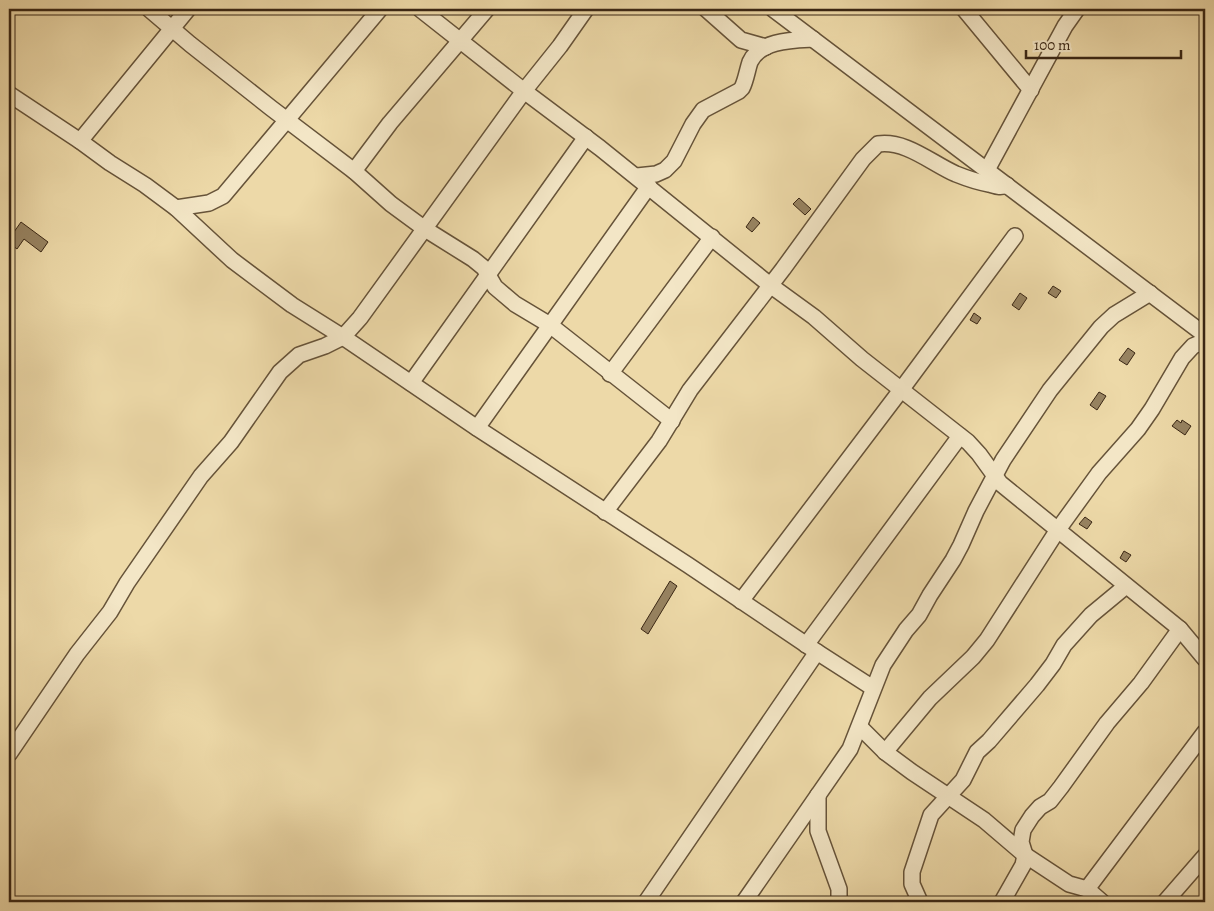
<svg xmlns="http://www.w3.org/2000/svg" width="1214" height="911" viewBox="0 0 1214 911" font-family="Alegreya,serif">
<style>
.building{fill:#978361;stroke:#392614}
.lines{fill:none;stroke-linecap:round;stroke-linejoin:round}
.minor-casing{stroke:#665339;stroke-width:18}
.minor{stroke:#f3e6c6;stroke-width:15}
</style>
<rect width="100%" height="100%" fill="#edd9a8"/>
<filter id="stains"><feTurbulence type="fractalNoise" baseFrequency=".004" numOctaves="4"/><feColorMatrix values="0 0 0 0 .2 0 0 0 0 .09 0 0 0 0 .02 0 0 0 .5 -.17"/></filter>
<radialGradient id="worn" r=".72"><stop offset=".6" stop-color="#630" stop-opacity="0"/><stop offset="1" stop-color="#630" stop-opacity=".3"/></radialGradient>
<g class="building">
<path d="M799,198L811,209L805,215L793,204Z"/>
<path d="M753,217L760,223L752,232L746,227Z"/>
<path d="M21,222L48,242L41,252L24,239L17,249L9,243V239Z"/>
<path d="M1053,286L1061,291L1056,298L1048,293Z"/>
<path d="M1020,293L1027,298L1019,310L1012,305Z"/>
<path d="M974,313L981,318L977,324L970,320Z"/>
<path d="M1128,348L1135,353L1127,365L1119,360Z"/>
<path d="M1099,392L1106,396L1097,410L1090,405Z"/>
<path d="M1177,420L1181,423L1182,420L1191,426L1185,435L1172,426Z"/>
<path d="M1085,517L1092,522L1087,529L1079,524Z"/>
<path d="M1124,551L1131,555L1126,562L1120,558Z"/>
<path d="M670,581L677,586L648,634L641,629Z"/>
</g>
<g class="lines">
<g class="minor-casing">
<g id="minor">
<path d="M149,9L190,44L271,108L354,171L391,204L425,229L473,259L484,268L495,287L515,304L550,325L672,421"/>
<path d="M420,9L524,91L600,148L770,285L814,317L862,359L968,442L979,454L1000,483L1180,629L1205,659"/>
<path d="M706,9L741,40L766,47"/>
<path d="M773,9L1205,335"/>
<path d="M964,9L1031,90"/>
<path d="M9,94L80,141L110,163L145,185L176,208L232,260L292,305L343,337L477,428L688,565L817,652L873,688"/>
<path d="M80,141L188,9"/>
<path d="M987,170L1065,26L1077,9"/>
<path d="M354,171L390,123L487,9"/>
<path d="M637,176L656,174L665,170L674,161L693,124L703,110L739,91L742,88C746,80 747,71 750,62C760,40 793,40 813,39"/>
<path d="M176,208L209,203L223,196L380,9"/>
<path d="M610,374L712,237"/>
<path d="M411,383L586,137"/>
<path d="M477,428L649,186"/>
<path d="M605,512L659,441L690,390L783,269L863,159L878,144C906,140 931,163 956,174C966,178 977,182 989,184C995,186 1001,188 1007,185"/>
<path d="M741,601L901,390L1015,236"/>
<path d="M806,645L960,436"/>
<path d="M860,727L885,752L912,772L984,820L1025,855L1069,884L1087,889L1102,902"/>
<path d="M885,752L930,698L973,657L987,640L1057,531L1099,473L1138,429L1152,409L1182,358L1193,346L1205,341"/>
<path d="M9,754L77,654L110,612L127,583L201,476L231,442L280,372L299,355L325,346L343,337L360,318L524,91L560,46L586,9"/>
<path d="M818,795V831L839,889V902"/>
<path d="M1087,889L1205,732"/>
<path d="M646,902L817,652"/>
<path d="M744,902L850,749L883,665L906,630L919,615L930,595L953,560L961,545L976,511L1003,460L1050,390L1101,327L1114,315L1150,293"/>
<path d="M920,902L912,884V872L931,815L963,780L977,752L989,741L1037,685L1053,664L1064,645L1091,615L1126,586"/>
<path d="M1002,902L1023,865L1025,855L1021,842L1023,830L1032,816L1040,807L1050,801L1061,787L1107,723L1141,683L1180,629"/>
<path d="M1165,902L1205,856"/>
</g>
</g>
<use href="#minor" class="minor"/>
</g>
<rect width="1214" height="911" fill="none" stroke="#edd9a8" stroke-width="30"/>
<rect x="10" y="10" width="1194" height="891" fill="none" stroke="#392614" stroke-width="2.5"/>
<rect x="15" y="15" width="1184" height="881" fill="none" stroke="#392614"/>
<path d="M1026 50v8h155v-8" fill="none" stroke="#392614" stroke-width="2.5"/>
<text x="1034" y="50" font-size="15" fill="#392614" stroke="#f3e6c6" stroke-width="4" paint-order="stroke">100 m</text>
<rect width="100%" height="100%" filter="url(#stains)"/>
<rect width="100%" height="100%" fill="url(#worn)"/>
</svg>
